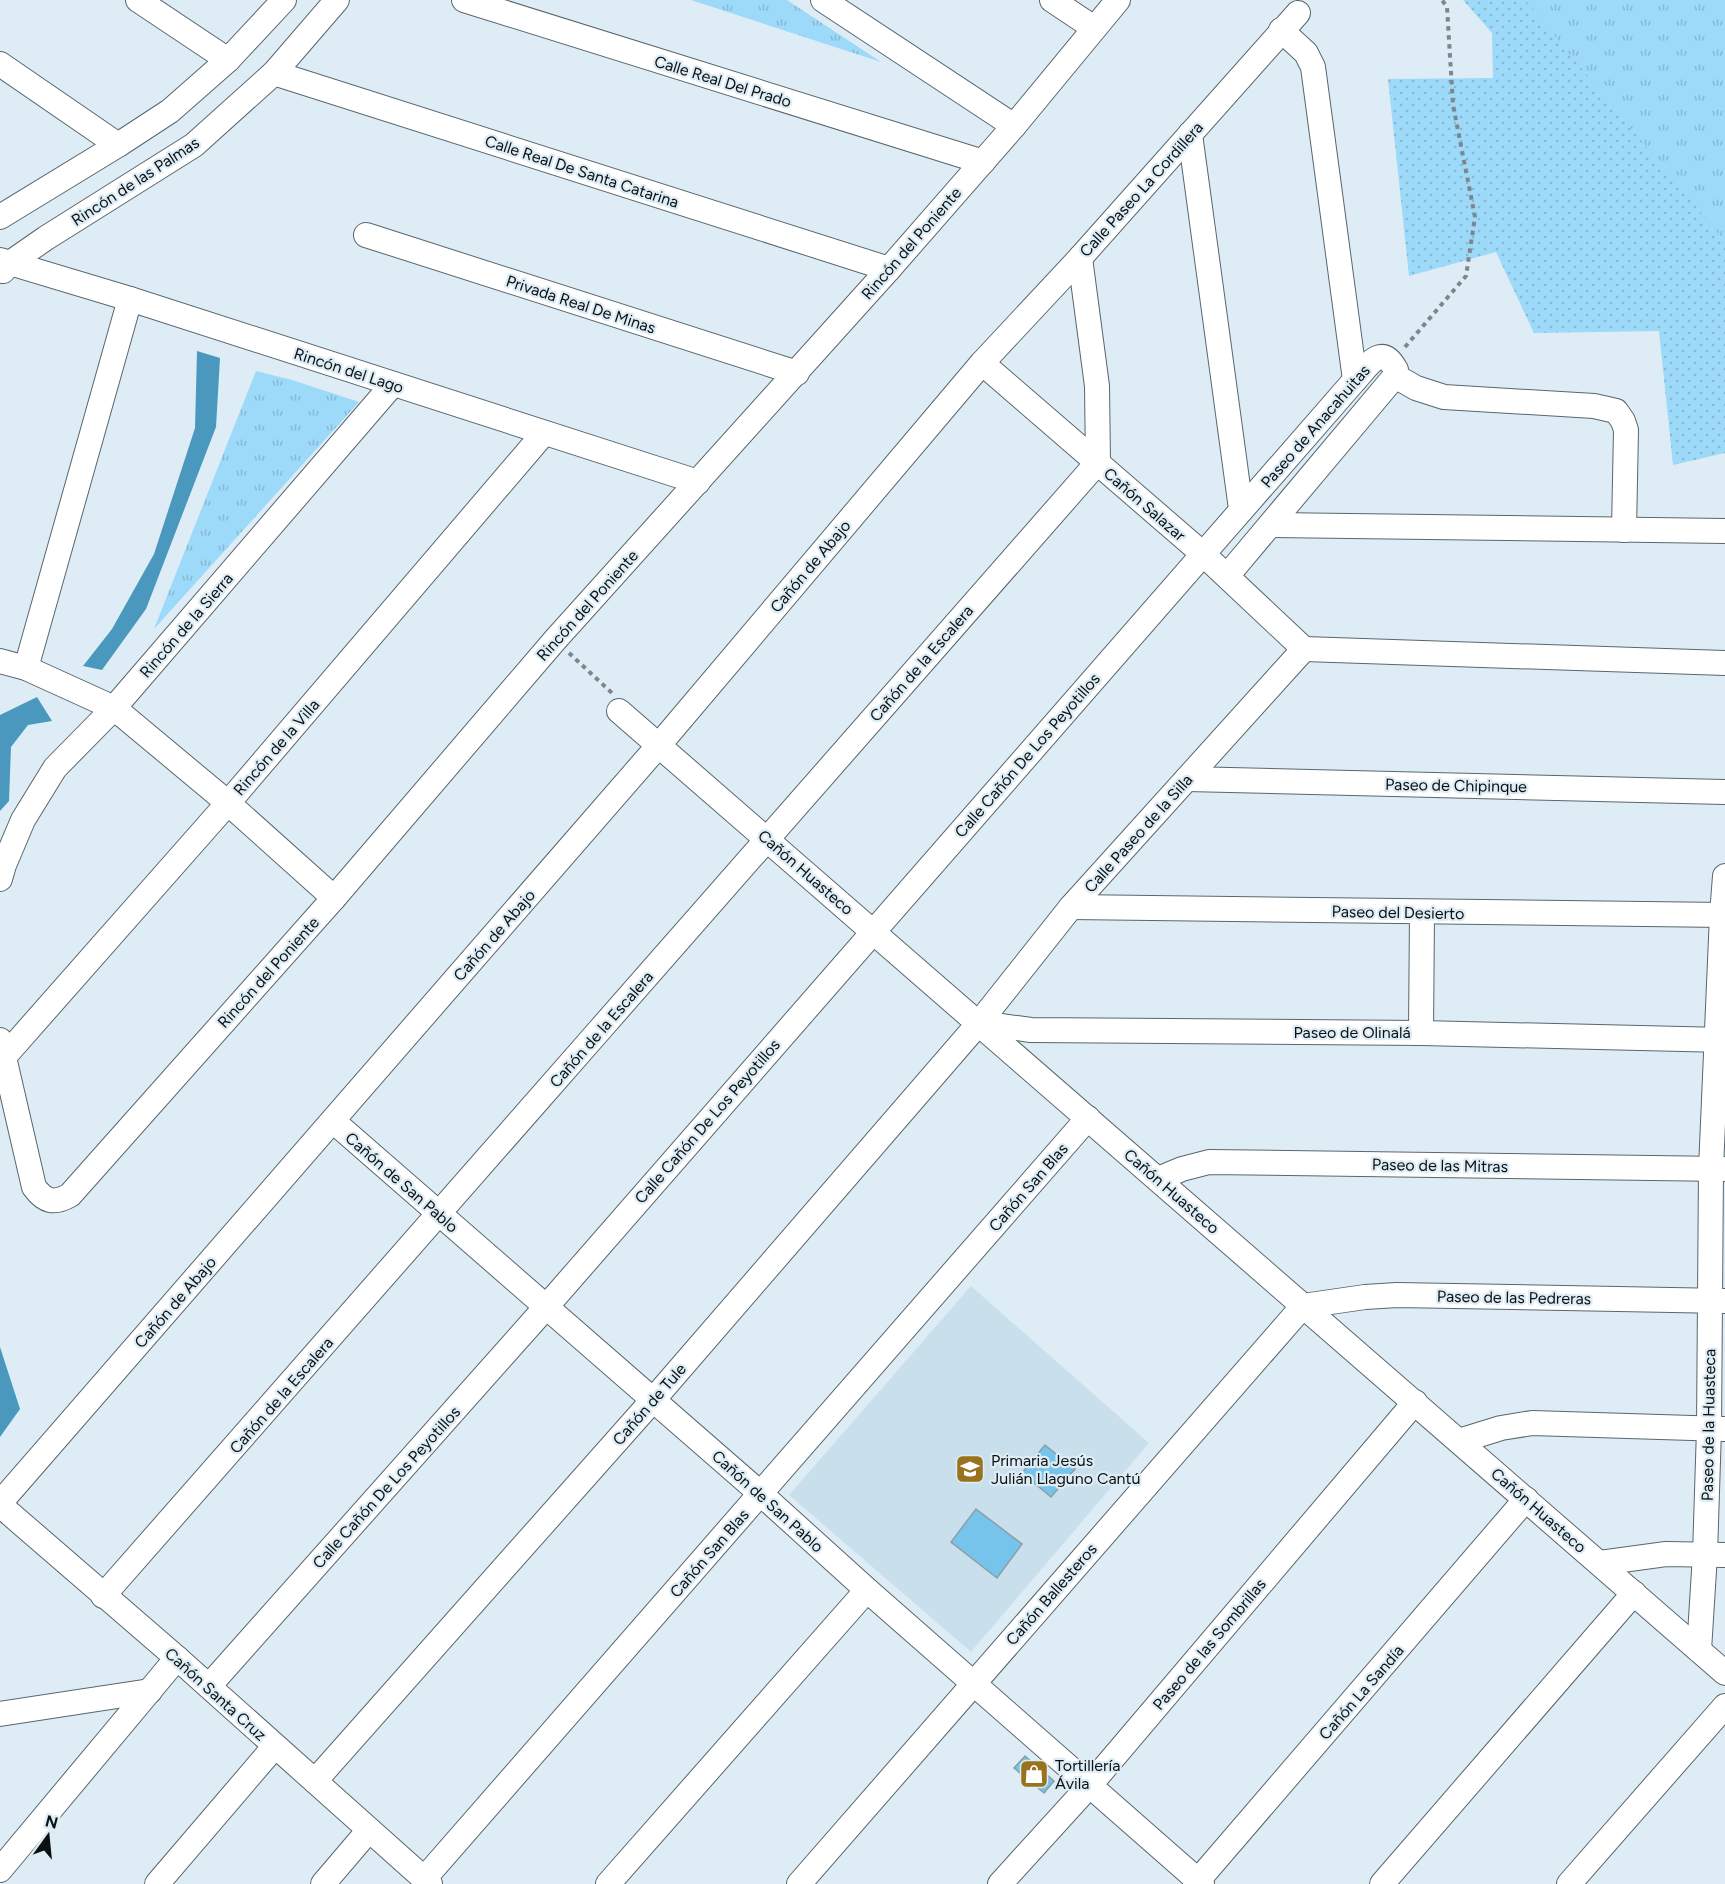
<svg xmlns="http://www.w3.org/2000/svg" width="1725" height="1884" viewBox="0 0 1725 1884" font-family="Figtree,sans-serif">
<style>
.built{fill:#c9e0ec}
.grass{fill:url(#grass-dots)}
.park{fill:url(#park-tufts)}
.water{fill:#4a98be}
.building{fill:#76c4eb;stroke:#8f9da5;stroke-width:1.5}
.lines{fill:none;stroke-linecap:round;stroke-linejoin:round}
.minor-casing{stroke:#59666e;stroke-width:26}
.path{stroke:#7c868c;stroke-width:4;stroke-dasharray:4.5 4.5;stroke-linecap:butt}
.minor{stroke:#fff;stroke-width:24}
.labels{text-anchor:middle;stroke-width:4.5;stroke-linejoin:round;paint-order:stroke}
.street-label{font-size:16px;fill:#0b1013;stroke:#deedf5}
.poi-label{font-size:16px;fill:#0b1013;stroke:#deedf5;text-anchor:start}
</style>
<defs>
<pattern id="grass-dots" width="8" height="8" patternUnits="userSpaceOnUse" patternTransform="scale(1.5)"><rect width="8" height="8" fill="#9dd9f8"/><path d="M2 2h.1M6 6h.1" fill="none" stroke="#86b9d4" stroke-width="1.8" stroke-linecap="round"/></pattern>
<pattern id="park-tufts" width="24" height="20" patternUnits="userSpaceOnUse" patternTransform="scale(1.5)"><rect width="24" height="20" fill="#9dd9f8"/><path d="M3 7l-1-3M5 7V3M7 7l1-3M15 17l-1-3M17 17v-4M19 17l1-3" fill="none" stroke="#86b9d4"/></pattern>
</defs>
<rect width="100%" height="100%" fill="#deedf5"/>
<path class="built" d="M971,1286L1149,1443L971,1652L789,1495Z"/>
<path class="grass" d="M1463,0H1725V453L1673,465L1659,331L1534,333L1496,252L1409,276L1388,79L1493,78L1492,33Z"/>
<g class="park">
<path d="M691,0H787L881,62Z"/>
<path d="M1525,0H1725V242Z"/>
<path d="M256,371L292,380L359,402L154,629Z"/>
</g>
<g class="water">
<path d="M197,351L220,358L216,427L146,609L102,670L83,666L112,629L154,554L195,428Z"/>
<path d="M37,697L52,721L28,725L11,747L9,801L0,811V715Z"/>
<path d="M0,1347L20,1409L0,1437Z"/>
</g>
<g class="building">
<path d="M1045,1445L1075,1469L1051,1497L1022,1473Z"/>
<path d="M976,1509L1022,1544L997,1578L951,1542Z"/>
<path d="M1025,1756L1054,1781L1044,1793L1014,1768Z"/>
</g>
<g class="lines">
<g class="minor-casing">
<g id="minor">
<path d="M138,0L228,60"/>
<path d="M464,0L983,162"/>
<path d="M823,0L1014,126"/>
<path d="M1052,0L1094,28"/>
<path d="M1281,30L1306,53L1313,67L1355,380"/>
<path d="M0,64L118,145"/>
<path d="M274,73L889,269"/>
<path d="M1190,134L1241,509"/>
<path d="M0,217L118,145L170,111L228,60L284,0"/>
<path d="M366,235L797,373"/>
<path d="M0,260L130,299L698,482"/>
<path d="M3,271L10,263L46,238L194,145L274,73L337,0"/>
<path d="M982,363L1203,554L1304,649"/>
<path d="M1395,376L1416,388L1444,397L1594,406L1616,411L1623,421L1626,430L1624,530"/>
<path d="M1272,525L1725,531"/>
<path d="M1304,649L1725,663"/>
<path d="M0,661L26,668L114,708L228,803L334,898"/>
<path d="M26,668L130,299"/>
<path d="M619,711L1725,1673"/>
<path d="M1187,779L1725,792"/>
<path d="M0,879L4,865L23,820L55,768L114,708L393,384"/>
<path d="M1071,907L1725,915"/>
<path d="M979,1023L1031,1030L1421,1033L1725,1040"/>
<path d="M1421,1033L1422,913"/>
<path d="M0,1040L34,1187C45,1202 54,1204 70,1195L334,898L555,640L889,269L1014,126L1118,0"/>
<path d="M4,1057L228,803L544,433"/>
<path d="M333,1121L761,1494L867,1590L1202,1884"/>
<path d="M1158,1179L1182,1169L1209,1162L1725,1169"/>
<path d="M1459,1441L1501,1428L1532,1423L1724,1429"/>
<path d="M0,1503L659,745L982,363L1080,258L1298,13"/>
<path d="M0,1505L177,1658L430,1884"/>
<path d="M1600,1563L1666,1554L1725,1555"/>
<path d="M103,1596C436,1219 765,839 1098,462L1097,386L1080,258"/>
<path d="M1699,1650L1705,1555L1709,1429L1711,1169L1722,915L1725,876"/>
<path d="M209,1686L546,1307L1355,380C1368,366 1381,342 1396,370L1395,376L1227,576"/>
<path d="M0,1714L150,1691"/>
<path d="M315,1781L653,1400L979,1023L1071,907L1304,649"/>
<path d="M0,1870L177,1658"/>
<path d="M424,1879L1088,1118"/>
<path d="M157,1884L275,1746"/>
<path d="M323,1884L369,1830"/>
<path d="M608,1884L867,1590"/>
<path d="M799,1884L1303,1306L1365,1297L1397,1295L1725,1301"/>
<path d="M1000,1884L1090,1785L1415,1402"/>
<path d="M1195,1884L1526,1499"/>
<path d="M1382,1884L1634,1593"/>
<path d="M1569,1884L1725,1706"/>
</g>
</g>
<g class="path">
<path d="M1405,347L1466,276L1475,217L1453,105L1447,7L1442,0"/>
<path d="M569,653L612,693"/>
</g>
<use href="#minor" class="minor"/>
</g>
<defs>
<g id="school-square" transform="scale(1.5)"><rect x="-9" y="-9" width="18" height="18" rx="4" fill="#99721e" stroke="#deedf5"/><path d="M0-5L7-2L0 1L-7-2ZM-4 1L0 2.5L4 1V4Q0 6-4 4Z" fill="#fff"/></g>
<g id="shop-square" transform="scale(1.5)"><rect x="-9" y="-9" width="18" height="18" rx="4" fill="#99721e" stroke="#deedf5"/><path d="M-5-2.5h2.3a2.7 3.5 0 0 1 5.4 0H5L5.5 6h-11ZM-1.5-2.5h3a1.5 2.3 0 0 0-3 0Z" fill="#fff"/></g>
</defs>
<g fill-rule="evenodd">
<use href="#school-square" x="970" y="1469"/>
<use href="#shop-square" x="1034" y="1774"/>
</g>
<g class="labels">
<g class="street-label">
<text transform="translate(723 81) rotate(17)" y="6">Calle Real Del Prado</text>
<text transform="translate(582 171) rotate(18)" y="6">Calle Real De Santa Catarina</text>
<text transform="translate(135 181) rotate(-33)" y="6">Rincón de las Palmas</text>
<text transform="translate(1141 189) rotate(-48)" y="6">Calle Paseo La Cordillera</text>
<text transform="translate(911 243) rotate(-49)" y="6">Rincón del Poniente</text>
<text transform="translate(581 304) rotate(18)" y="6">Privada Real De Minas</text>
<text transform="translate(349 370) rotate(18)" y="6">Rincón del Lago</text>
<text transform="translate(1315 426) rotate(-49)" y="6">Paseo de Anacahuitas</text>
<text transform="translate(1145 504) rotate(41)" y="6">Cañón Salazar</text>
<text transform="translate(810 566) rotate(-50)" y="6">Cañón de Abajo</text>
<text transform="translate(587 605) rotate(-48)" y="6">Rincón del Poniente</text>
<text transform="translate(186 625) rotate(-49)" y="6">Rincón de la Sierra</text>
<text transform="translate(921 663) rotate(-49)" y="6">Cañón de la Escalera</text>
<text transform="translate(276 747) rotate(-49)" y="6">Rincón de la Villa</text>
<text transform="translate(1027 755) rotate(-49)" y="6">Calle Cañón De Los Peyotillos</text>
<text transform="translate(1456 785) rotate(1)" y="6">Paseo de Chipinque</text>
<text transform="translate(1138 833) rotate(-48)" y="6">Calle Paseo de la Silla</text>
<text transform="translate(806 872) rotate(41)" y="6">Cañón Huasteco</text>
<text transform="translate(1398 912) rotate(1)" y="6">Paseo del Desierto</text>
<text transform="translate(494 935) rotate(-49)" y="6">Cañón de Abajo</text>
<text transform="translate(268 972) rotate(-48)" y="6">Rincón del Poniente</text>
<text transform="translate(601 1029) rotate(-49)" y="6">Cañón de la Escalera</text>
<text x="1352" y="1038">Paseo de Olinalá</text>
<text transform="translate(707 1121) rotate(-49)" y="6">Calle Cañón De Los Peyotillos</text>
<text transform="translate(1440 1165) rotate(1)" y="6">Paseo de las Mitras</text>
<text transform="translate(402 1182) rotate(41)" y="6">Cañón de San Pablo</text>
<text transform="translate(1028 1187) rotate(-49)" y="6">Cañón San Blas</text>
<text transform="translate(1172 1191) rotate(41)" y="6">Cañón Huasteco</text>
<text transform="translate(1514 1297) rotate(1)" y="6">Paseo de las Pedreras</text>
<text transform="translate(175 1302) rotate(-49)" y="6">Cañón de Abajo</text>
<text transform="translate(281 1395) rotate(-49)" y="6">Cañón de la Escalera</text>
<text transform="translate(649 1404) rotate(-49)" y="6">Cañón de Tule</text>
<text transform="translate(1708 1425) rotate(-89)" y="6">Paseo de la Huasteca</text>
<text transform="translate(386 1487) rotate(-48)" y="6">Calle Cañón De Los Peyotillos</text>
<text transform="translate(768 1501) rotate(42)" y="6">Cañón de San Pablo</text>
<text transform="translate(1539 1510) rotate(41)" y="6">Cañón Huasteco</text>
<text transform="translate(709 1553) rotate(-49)" y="6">Cañón San Blas</text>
<text transform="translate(1051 1594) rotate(-49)" y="6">Cañón Ballesteros</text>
<text transform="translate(1209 1644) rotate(-50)" y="6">Paseo de las Sombrillas</text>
<text transform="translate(1361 1692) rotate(-49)" y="6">Cañón La Sandía</text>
<text transform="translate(216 1694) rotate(42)" y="6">Cañón Santa Cruz</text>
</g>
<g class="poi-label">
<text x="991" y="1466">Primaria Jesús<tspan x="991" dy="18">Julián Llaguno Cantú</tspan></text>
<text x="1055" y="1771">Tortillería<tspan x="1055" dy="18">Ávila</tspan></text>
</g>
</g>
<g transform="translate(48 1836) rotate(15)" stroke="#deedf5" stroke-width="4.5" paint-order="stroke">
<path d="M0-4.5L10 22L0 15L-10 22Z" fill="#0b1013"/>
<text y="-9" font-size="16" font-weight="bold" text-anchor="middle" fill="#0b1013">N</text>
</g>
</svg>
